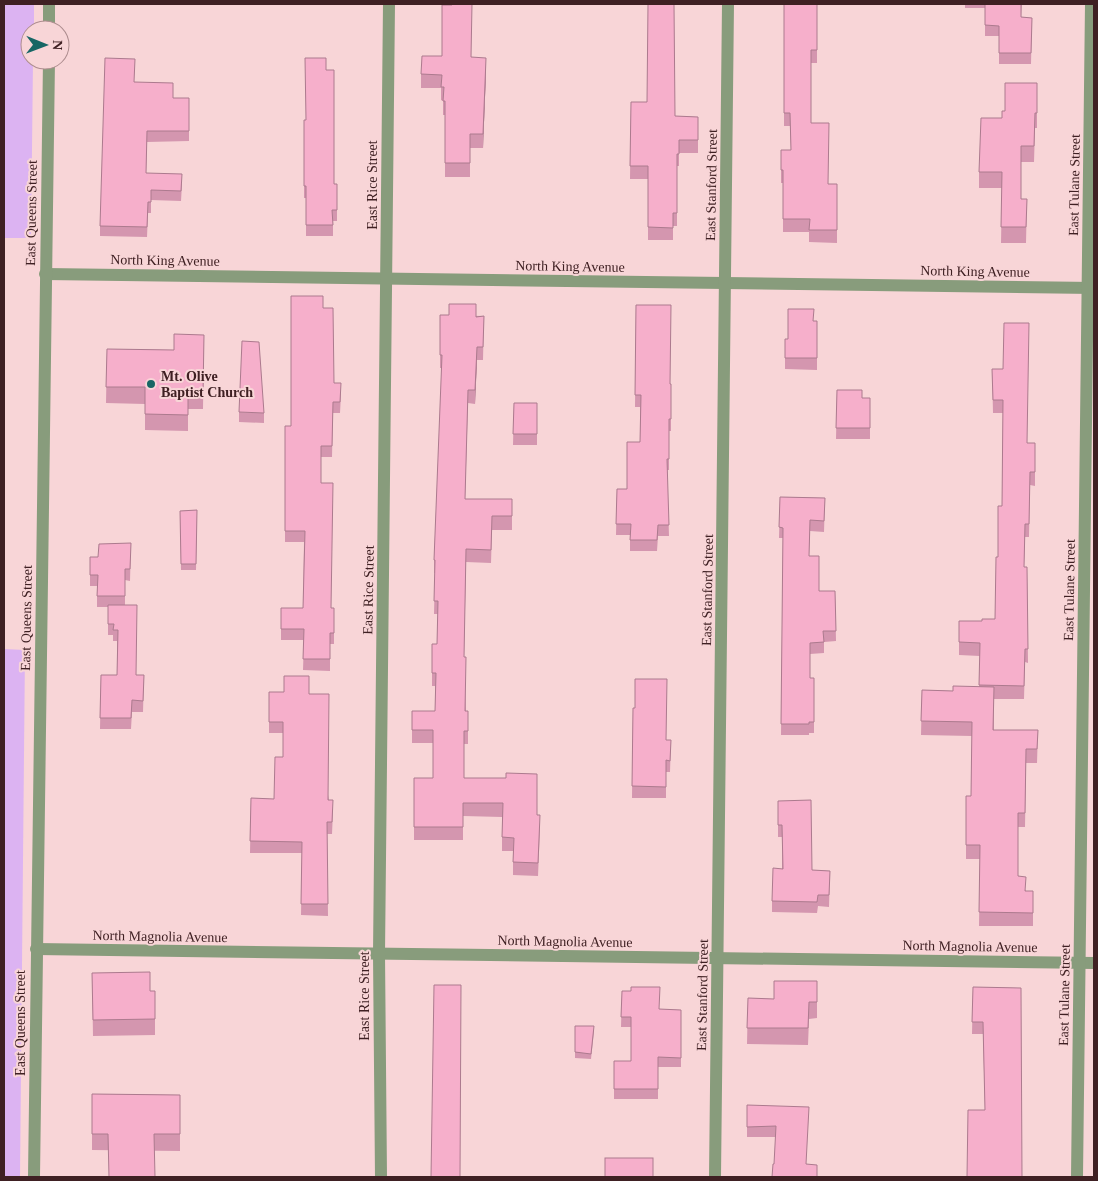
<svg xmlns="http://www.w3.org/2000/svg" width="1098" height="1181" viewBox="0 0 1098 1181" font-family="'Times New Roman',serif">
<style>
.green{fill:#dcb3f2}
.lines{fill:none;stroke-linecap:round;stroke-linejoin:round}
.street{stroke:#889c7c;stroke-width:12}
.wall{fill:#d496af}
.shaded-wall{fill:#ac7a8e}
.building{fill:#f6afcb;stroke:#ac7a8e}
.poi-dot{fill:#176665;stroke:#f8d5d7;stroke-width:2}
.labels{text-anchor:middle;stroke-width:4;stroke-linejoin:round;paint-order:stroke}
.street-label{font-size:14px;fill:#3f2023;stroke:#f8d5d7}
.poi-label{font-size:14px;font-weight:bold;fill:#3f2023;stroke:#f8d5d7;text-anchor:start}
</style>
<rect width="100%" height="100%" fill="#f8d5d7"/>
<g class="green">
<path d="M4,4H34V30H30V60H33L31,238H4Z"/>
<path d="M4,649L25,650L20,1177H4Z"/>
</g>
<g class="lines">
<g class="street">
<path d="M49,30V4"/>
<path d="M45,274L1094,288"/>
<path d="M36,949L1094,963"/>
<path d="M34,1177L49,60"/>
<path d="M381,1177L379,954L389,4"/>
<path d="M715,1177L728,4"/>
<path d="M1077,1177L1091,4"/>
</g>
</g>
<g class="wall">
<path d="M784,4H817V63H811V123L828,184H837V243L809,242V232H783V183H781V150H791L790,126H784Z"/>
<path d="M965,4H1022L1021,17L1032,18L1031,64H999V36H985V8H965Z"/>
<path d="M471,57L486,72L483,148H470V177H445V115H443V101L441,100V88H421V74Z"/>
<path d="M326,70L334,184H337V221H333V236H306V198H304V120H306Z"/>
<path d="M134,82L173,98H189V141L147,142L146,173L182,184L181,201L151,200V213H148L147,237L100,236V226Z"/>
<path d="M1037,83V128H1035L1034,162H1021V199H1027L1026,243H1001L1002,188H979V172L1005,111Z"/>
<path d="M631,102H647L675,116L698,117V153H679V166H677V226H673V240H648V179H630Z"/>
<path d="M636,305L670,384H671V431H669V470H667L669,536H658L657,551H630V535H616L617,489H627L640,442V407H635Z"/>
<path d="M323,308L334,383L341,394L340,413H333L332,457H321V483L331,608H334V644H330V671L303,670L304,640H281V608H303L304,542H285V426H291Z"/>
<path d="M440,315L484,316L483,360H477L475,404L468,403L465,499H512V530H492L491,563L466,562L464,657L466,711H468V744H464V778L537,815L540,828L538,876L513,875V851H502V817L463,816V840H414V778H433V743H412V711H435V686H432V673L437,644L438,614H434L435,573H434V560L442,368H440Z"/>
<path d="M814,321H817V370L785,369V339H788Z"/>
<path d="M204,335L203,409H188V431L145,430V404L106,403L107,349L174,350Z"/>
<path d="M992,369L1027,443H1035V486L1030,485L1029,537H1025L1024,567H1027L1028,663L1025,662L1024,699H994V730H1038L1037,763H1026L1025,827H1018V876L1026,891H1033V926H979L980,859H966V796H971L972,736L921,735L922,690L953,691L979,687L980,656L959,655V621H982L995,619L998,557L1002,506L1003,413H993Z"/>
<path d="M837,390L862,398H870V439H836Z"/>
<path d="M514,403H537V445H513Z"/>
<path d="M239,412L264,413V423L239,422Z"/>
<path d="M780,497L825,498L824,532L810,531L809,556L819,591H835L836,641L824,642V653L810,654V678H814V733H809V735H781L783,538H779Z"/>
<path d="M197,510L196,570H181L180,511Z"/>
<path d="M131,543L130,581L125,580V605L136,675H144L143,712H132L131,729H100L101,675H117V641H113V635H108V607H97V586H90V557H98Z"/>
<path d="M269,692L309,694L329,800L333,811L332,834H327L328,916L301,915L302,853H250L251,798L274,799L283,757V733H269Z"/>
<path d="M633,708L666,740H671L670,772H666V798H632Z"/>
<path d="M778,801L812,870L830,871L829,907L818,906L817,913L772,912V901L782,869V837H778Z"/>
<path d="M92,973L150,991H155V1035L93,1036Z"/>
<path d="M817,981V1018L809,1019L808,1045L747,1044L748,998L774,999Z"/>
<path d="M973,987L1021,988L985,1110L983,1034H972Z"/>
<path d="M622,991L659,1009L681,1010V1067H658V1099H614V1061H631V1027H621Z"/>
<path d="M575,1026L594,1031L591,1059L575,1058Z"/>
<path d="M92,1094L180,1095V1151L92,1150Z"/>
<path d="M747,1105L809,1118L775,1137H747Z"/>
</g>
<g class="shaded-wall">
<path d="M486,58V72L483,148V134Z"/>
<path d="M477,347V360L475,404V390Z"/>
</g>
<g class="building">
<path d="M452,4H472L471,57L486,58L483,134H470V163H445V101H443L444,87H441L442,75L421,74L422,56H442V5H452Z"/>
<path d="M648,4H674L675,116L698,117V140H679V154H677V213H673V228L648,227V166H630L631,102H647Z"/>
<path d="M784,4H817V50H811V123H829L828,184H837V230H809L810,219H783V170H781V150H791L790,113H784Z"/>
<path d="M985,4H1021V17L1032,18L1031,53H999V26L985,25Z"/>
<path d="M105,58L135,59L134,82L173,83V98H189V131H147L146,173L182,174L181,191L151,190V202H148L147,227L100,226Z"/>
<path d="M305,58H326V70H334V184H337V210H332L333,225H306V186H304V120H306Z"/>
<path d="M1005,83H1037V113H1035L1034,146H1021V199H1027L1026,227H1001L1002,172H979L981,118H1002V111H1005Z"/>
<path d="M291,296H323V308H333L334,383H341L340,402H333L332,446H321V483H333L331,608H334V633H330V659H303L304,629H281V608H303L305,531H285V426H291Z"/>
<path d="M449,304H476V317L484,316L483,347H477L475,390H468L465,499H512V516H492L491,550L466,549L464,657H466L465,711H468V731H464V778H506V773L537,774V815H540L538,863L513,862L514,838L502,837L503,803H463V827H414V778H433V730H412V711H435L436,673H432V644H437L438,601H434L435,560H434L442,355H440V315H449Z"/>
<path d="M636,305H671L670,384H671V419H669V459H667L669,525H658L657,540H630L631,524H616L617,489H627V442H640L641,395H635Z"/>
<path d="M788,309H814L813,321H817V358H785V339H788Z"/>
<path d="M1004,323H1029L1027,443H1035V472H1030L1029,524H1025L1024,567H1027L1028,649H1025L1024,686L979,685L980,643L959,642V621H982V619H995L996,557H998V506H1002L1003,400H993L992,369H1003Z"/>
<path d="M174,334L204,335L203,393H188V415L145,414V387H106L107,349L174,350Z"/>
<path d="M242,341L259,342L264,413L239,412Z"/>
<path d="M837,390H862V398H870V428H836Z"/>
<path d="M514,403H537V434H513Z"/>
<path d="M780,497L825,498L824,521L810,520L809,556H819V591H835L836,631H823L824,642L810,643V678H814V722H809V724H781L783,528L779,527Z"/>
<path d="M197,510L196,564H181L180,511Z"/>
<path d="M131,543L130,569H125V596H97L98,575H90V557H98L99,544Z"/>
<path d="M108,605H137L136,675H144L143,701L132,700L131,718H100L101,675H117L118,630H113L114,624H108Z"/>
<path d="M284,676H309V694H329L328,800H333L332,822H327L328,904H301L302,842L250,841L251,798L274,799L275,757H283V722H269V692H284Z"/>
<path d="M635,679H667L666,740H671L670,761L666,760V787L632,786L633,708H635Z"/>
<path d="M953,686L994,687L993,730H1038L1037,749H1026L1025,813H1018V876L1026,877L1025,891H1033V913L979,912L980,845H966V796H971L972,722L921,721L922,690L953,691Z"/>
<path d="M811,800L812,870L830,871L829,895H818L817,902L772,901L773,868L783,869L782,825H778V801Z"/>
<path d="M150,972V991H155V1019L93,1020L92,973Z"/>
<path d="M774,981H817V1002H809L808,1028H747L748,998L774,999Z"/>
<path d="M434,985H461L460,1177H431Z"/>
<path d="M631,987H660L659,1009L681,1010V1058L658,1057V1089H614V1061H631V1017H621L622,991H631Z"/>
<path d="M973,987L1021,988L1022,1177H967L968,1110H985L983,1022H972Z"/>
<path d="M575,1026H594L591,1054L575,1052Z"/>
<path d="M92,1094L180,1095V1134H154L155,1177H109L108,1134H92Z"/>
<path d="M747,1105L809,1107L806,1164L817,1165V1177H772L773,1164H774L776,1126L747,1127Z"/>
<rect x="605" y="1158" width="48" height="19"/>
</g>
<circle class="poi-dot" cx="151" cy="384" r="5"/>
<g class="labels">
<g class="street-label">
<text transform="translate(372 185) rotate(-90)" y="5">East Rice Street</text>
<text transform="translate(711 185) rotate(-89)" y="5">East Stanford Street</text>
<text transform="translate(1074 185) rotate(-89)" y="5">East Tulane Street</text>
<text transform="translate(31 213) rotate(-89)" y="5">East Queens Street</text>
<text transform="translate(165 260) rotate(1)" y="5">North King Avenue</text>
<text transform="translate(570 266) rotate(1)" y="5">North King Avenue</text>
<text transform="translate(975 271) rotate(1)" y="5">North King Avenue</text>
<text transform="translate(368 590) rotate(-89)" y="5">East Rice Street</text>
<text transform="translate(707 590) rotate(-89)" y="5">East Stanford Street</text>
<text transform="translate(1069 590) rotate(-89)" y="5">East Tulane Street</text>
<text transform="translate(26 618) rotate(-89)" y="5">East Queens Street</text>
<text transform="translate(160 936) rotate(1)" y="5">North Magnolia Avenue</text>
<text transform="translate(565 941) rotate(1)" y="5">North Magnolia Avenue</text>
<text transform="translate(970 946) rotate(1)" y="5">North Magnolia Avenue</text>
<text transform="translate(702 995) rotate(-89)" y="5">East Stanford Street</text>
<text transform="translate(1064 995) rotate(-89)" y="5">East Tulane Street</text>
<text transform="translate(364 996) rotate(-90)" y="5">East Rice Street</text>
<text transform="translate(20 1023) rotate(-90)" y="5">East Queens Street</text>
</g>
<g class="poi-label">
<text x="161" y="381">Mt. Olive<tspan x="161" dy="16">Baptist Church</tspan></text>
</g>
</g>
<rect width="1098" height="1181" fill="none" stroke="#3f2023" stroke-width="10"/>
<g transform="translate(45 45) rotate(91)"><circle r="24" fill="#f8d5d7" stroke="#ae8d8f"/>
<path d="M0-4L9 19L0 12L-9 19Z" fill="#176665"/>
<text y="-8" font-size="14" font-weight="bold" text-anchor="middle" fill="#3f2023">N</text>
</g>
</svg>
